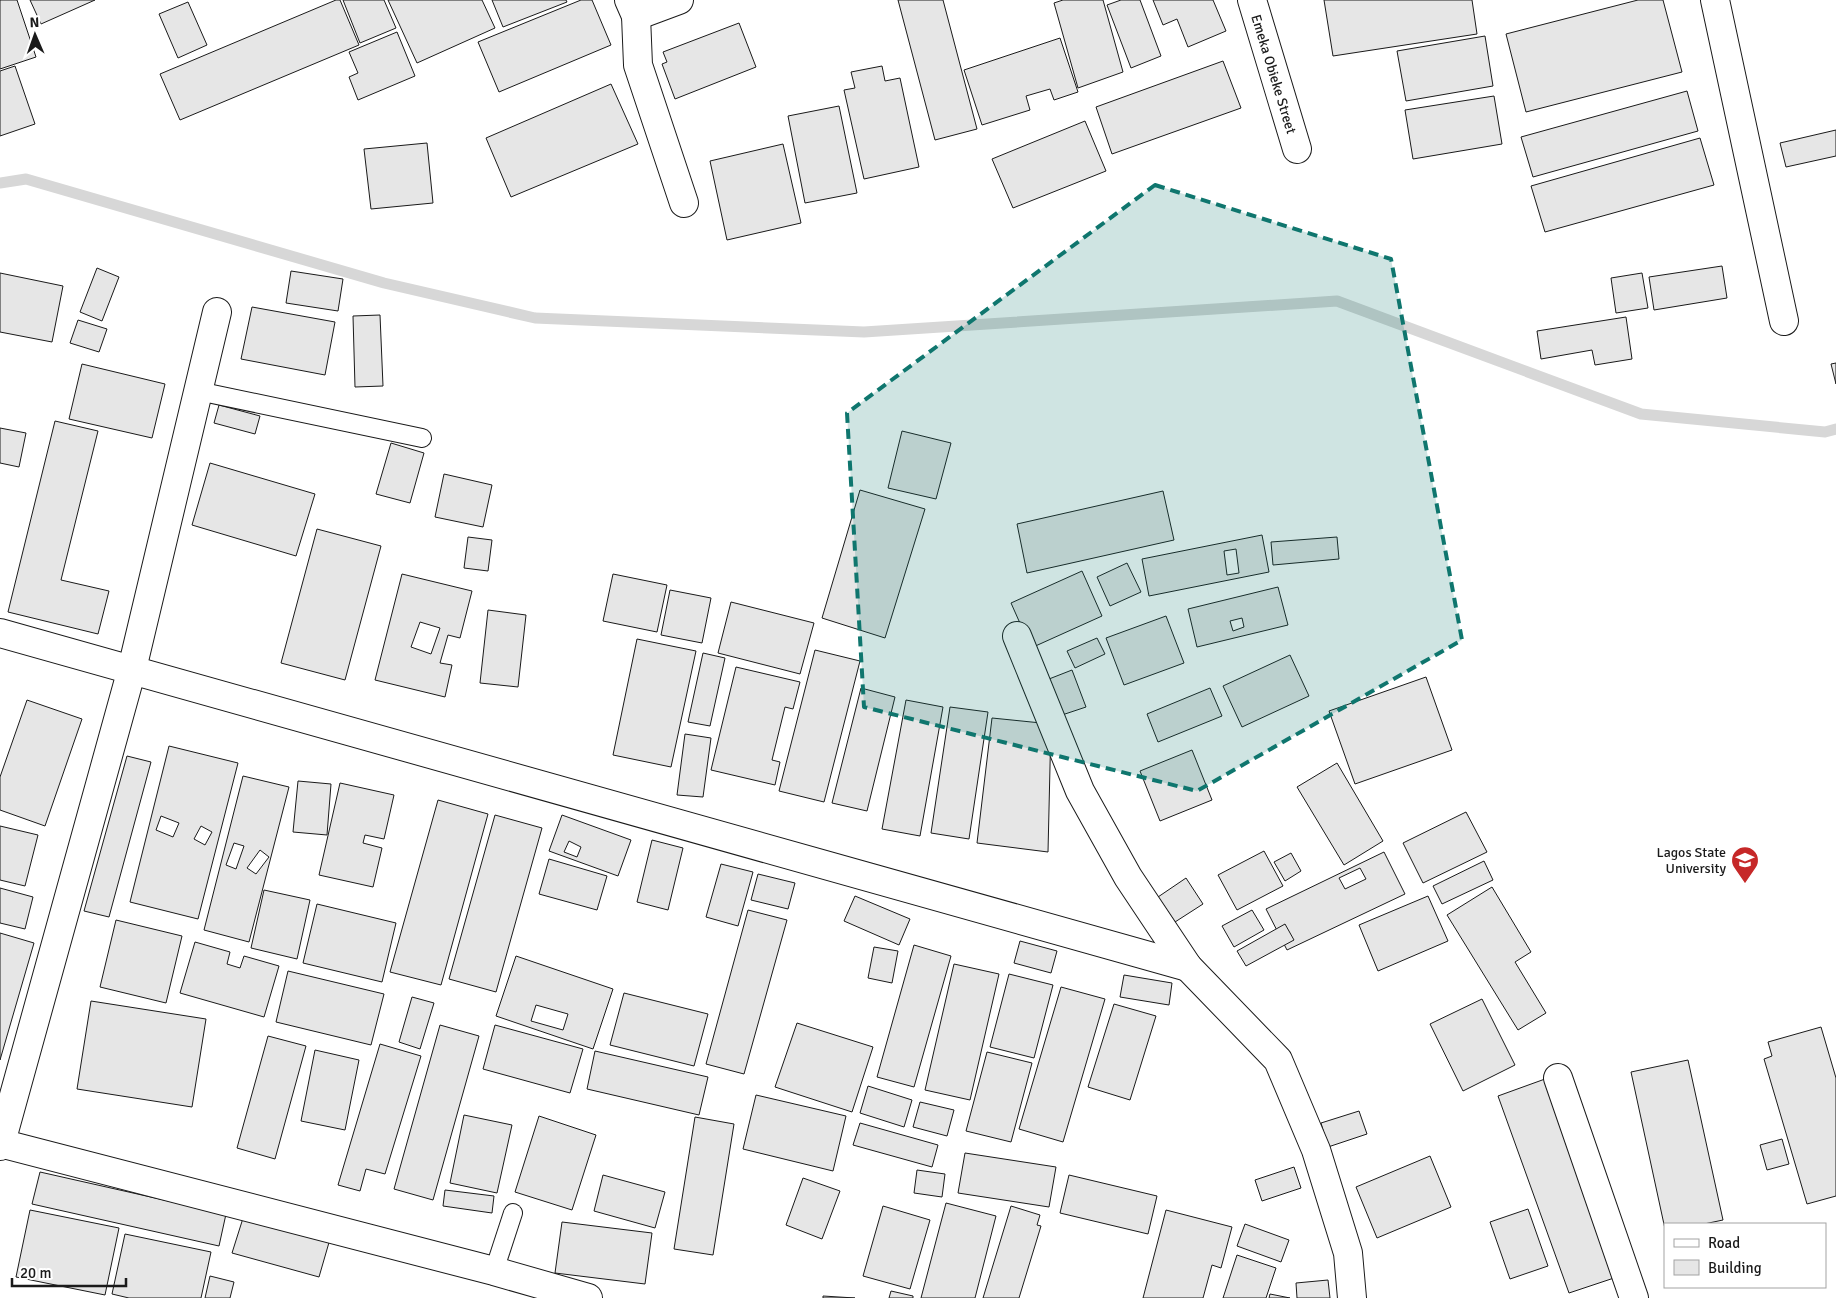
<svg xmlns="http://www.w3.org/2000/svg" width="1836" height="1298" viewBox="0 0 1836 1298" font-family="Signika,sans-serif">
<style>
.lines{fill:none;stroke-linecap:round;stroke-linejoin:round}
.stream{stroke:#d7d7d7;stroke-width:11}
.building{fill:#e6e6e6;stroke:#1a1a1a;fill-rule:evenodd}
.lane-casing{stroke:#1a1a1a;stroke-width:20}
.street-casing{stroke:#1a1a1a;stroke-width:30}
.lane{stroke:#fff;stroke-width:18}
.street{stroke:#fff;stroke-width:28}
.marked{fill:#0f766e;fill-opacity:0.2;stroke:#0f766e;stroke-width:4;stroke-dasharray:10 6;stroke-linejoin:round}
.labels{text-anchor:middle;stroke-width:4;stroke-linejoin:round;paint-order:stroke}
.street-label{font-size:14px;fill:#1a1a1a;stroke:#fff}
.poi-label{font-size:14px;fill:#1a1a1a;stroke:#fff;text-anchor:end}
</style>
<rect width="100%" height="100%" fill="#fff"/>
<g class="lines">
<path class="stream" d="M0,183L26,179L384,283L535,318L864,332L1337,301L1641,414L1825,432L1836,429"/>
</g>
<g class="building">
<path d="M0,0H17L36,57L0,69Z"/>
<path d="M30,0H95L41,24Z"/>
<path d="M336,0H340L359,45L180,120L160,74Z"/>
<path d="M343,0H384L396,28L360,43Z"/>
<path d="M388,0H482L495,28L417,63Z"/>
<path d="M492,0H566L567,2L503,27Z"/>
<path d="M581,0H592L611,45L499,92L478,42Z"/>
<path d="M898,0H943L977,129L935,140Z"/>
<path d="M1063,0H1103L1123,72L1078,88L1054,3Z"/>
<path d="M1121,0H1140L1161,56L1131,68L1107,5Z"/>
<path d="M1153,0H1213L1226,31L1188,47L1177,19L1163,25Z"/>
<path d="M1324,0H1472L1477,34L1333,56Z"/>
<path d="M1638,0H1663L1682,72L1526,112L1506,34Z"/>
<path d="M188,2L207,45L178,58L159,14Z"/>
<path d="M739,23L756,67L675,99L662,64L667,62L663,52Z"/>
<path d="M397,32L415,76L358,100L349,77L358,73L349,52Z"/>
<path d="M1485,36L1493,86L1406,101L1397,51Z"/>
<path d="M1060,38L1078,92L1054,100L1050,89L1026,96L1030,110L982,125L964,70Z"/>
<path d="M1223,61L1241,108L1112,154L1096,107Z"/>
<path d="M15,66L35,124L0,136V71Z"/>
<path d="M882,66L885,81L900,78L919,167L864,179L844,90L855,88L851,72Z"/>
<path d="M611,84L638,144L511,197L486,138Z"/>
<path d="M1687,91L1698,131L1533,177L1521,137Z"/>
<path d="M1494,96L1502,144L1413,159L1405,110Z"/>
<path d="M839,106L857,193L805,203L788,116Z"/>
<path d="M1085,121L1106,171L1013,208L992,159Z"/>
<path d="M1836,130V156L1786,167L1780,143Z"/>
<path d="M1700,138L1714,185L1545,232L1531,186Z"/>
<path d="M427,143L433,203L371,209L364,149Z"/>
<path d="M783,144L801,223L727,240L710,161Z"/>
<path d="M1722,266L1727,298L1654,310L1649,277Z"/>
<path d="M97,268L119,277L102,321L80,312Z"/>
<path d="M291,271L343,279L338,311L286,303Z"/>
<path d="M0,273L63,286L52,342L0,332Z"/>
<path d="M1642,273L1648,308L1616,313L1611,278Z"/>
<path d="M252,307L335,322L325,375L241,359Z"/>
<path d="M380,315L383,386L355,387L353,316Z"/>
<path d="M1626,317L1632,359L1595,365L1592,350L1541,359L1537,331Z"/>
<path d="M78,320L107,329L99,352L70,343Z"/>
<path d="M1836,363V384L1831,364Z"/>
<path d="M82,364L165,384L152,438L69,419Z"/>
<path d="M219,405L260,416L255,434L214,423Z"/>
<path d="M55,421L98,431L61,580L109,591L98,634L8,612Z"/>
<path d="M0,428L26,433L19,467L0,463Z"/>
<path d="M902,431L951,443L936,499L888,488Z"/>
<path d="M391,443L424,453L410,503L376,494Z"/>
<path d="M210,463L315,494L296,556L192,525Z"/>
<path d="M444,474L492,485L483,527L435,517Z"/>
<path d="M860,490L925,509L885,638L822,618Z"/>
<path d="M1163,491L1174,540L1027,573L1017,524Z"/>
<path d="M317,529L381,546L345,680L281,663Z"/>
<path d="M1262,535L1269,572L1149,596L1142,559ZM1236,549L1239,573L1227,575L1224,551Z"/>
<path d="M468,537L492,540L488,571L464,568Z"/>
<path d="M1337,537L1339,559L1273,565L1271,542Z"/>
<path d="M1127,563L1141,592L1110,606L1097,577Z"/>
<path d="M1082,571L1102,616L1031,648L1011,603Z"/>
<path d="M402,574L472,591L460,638L448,635L440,663L452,665L445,697L375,680ZM420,622L440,628L431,654L411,647Z"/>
<path d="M613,574L667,585L657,632L603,621Z"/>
<path d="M1278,587L1288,625L1197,647L1188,609ZM1242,618L1244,627L1233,631L1230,621Z"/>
<path d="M670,590L711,598L702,643L661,635Z"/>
<path d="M731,602L814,623L800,674L718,653Z"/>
<path d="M488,610L526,615L518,687L480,683Z"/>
<path d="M1166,616L1184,663L1124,685L1106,638Z"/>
<path d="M1097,638L1105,654L1075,668L1067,651Z"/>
<path d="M637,639L696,651L671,767L613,755Z"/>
<path d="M815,650L860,661L824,802L779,791Z"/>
<path d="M703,653L725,658L710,726L688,722Z"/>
<path d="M1290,655L1309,696L1242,727L1223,686Z"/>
<path d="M736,667L800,682L793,709L785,707L772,760L780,762L775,785L711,770Z"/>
<path d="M1072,670L1086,707L1062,715L1049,679Z"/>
<path d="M1426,677L1452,750L1355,784L1329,711Z"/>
<path d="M861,688L895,697L867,811L832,803Z"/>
<path d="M1210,688L1222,716L1158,742L1147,714Z"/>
<path d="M27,700L82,719L45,826L0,810V777Z"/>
<path d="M906,700L943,707L920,836L882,829Z"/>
<path d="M950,707L988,712L969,839L931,833Z"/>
<path d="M992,718L1051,724L1048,852L977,843Z"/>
<path d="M685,734L711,738L703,797L677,795Z"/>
<path d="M169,746L238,763L198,919L130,902ZM161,816L179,823L173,837L156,830ZM201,826L212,832L205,845L194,839Z"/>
<path d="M1192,750L1212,800L1160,821L1140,771Z"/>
<path d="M127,756L151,762L109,917L84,911Z"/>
<path d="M1337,763L1383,841L1344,865L1297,787Z"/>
<path d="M243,776L289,787L249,942L204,930ZM234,843L244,846L236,869L226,865ZM260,850L269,857L256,874L247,868Z"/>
<path d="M298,781L331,784L327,835L293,832Z"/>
<path d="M340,783L394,795L384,839L365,835L363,843L382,848L373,887L319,875Z"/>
<path d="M438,800L488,814L441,985L390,972Z"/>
<path d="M1466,812L1487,852L1423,883L1403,843Z"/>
<path d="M495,815L542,828L496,992L449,979Z"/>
<path d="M562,815L631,840L618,876L549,851ZM569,841L581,847L577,857L564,852Z"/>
<path d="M0,826L38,835L25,886L0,880Z"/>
<path d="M652,840L683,848L668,910L637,902Z"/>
<path d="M1264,851L1283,886L1237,910L1218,875Z"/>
<path d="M1384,852L1405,894L1287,950L1266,909ZM1360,868L1366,879L1345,889L1339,878Z"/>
<path d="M1291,853L1301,871L1285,881L1274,862Z"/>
<path d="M549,859L607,876L597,910L539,894Z"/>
<path d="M1484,861L1493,880L1442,904L1433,886Z"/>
<path d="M721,864L753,872L738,926L706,917Z"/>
<path d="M758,874L795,883L788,909L751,900Z"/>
<path d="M1186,878L1203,904L1175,922L1158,897Z"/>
<path d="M1492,887L1531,952L1515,962L1546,1013L1518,1030L1447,915Z"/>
<path d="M0,888L33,897L25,929L0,923Z"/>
<path d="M264,890L310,900L297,959L251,948Z"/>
<path d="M855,896L910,919L899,945L844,921Z"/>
<path d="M1428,896L1448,941L1378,971L1359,925Z"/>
<path d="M317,904L396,923L382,982L303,963Z"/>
<path d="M748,910L787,920L744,1074L706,1064Z"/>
<path d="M1252,910L1264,930L1234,947L1222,926Z"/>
<path d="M116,920L182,936L166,1003L100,987Z"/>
<path d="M1285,924L1294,940L1246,966L1237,951Z"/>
<path d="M0,933L34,943L0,1060Z"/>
<path d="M1020,941L1057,951L1051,973L1014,963Z"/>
<path d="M195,942L230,952L227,964L240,968L244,956L279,966L264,1017L180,993Z"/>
<path d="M914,945L951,956L914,1087L877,1077Z"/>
<path d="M874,947L898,951L892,983L868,978Z"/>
<path d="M516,956L613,989L593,1049L496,1016ZM536,1005L568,1014L563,1030L531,1021Z"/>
<path d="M954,964L999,974L970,1100L925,1090Z"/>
<path d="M288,971L384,994L371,1045L276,1022Z"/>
<path d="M1009,974L1053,985L1034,1058L990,1047Z"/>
<path d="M1124,975L1172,983L1169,1005L1120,997Z"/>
<path d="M1061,987L1105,999L1063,1142L1019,1129Z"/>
<path d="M624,993L708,1014L694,1066L610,1045Z"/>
<path d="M412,997L434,1003L420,1049L399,1042Z"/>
<path d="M1482,999L1515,1065L1463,1091L1430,1024Z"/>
<path d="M91,1001L206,1019L192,1107L77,1089Z"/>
<path d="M1114,1004L1156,1016L1130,1100L1088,1087Z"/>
<path d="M797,1023L873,1047L852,1112L775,1087Z"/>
<path d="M440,1025L479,1036L433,1200L394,1189Z"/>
<path d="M495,1025L583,1049L570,1093L483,1069Z"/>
<path d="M1821,1027L1836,1078V1196L1807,1204L1764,1059L1772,1056L1768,1042Z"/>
<path d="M268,1036L306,1046L275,1159L237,1148Z"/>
<path d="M380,1044L421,1056L385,1174L366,1169L360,1191L338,1185Z"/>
<path d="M315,1050L359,1060L345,1130L301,1121Z"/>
<path d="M595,1051L708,1077L699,1115L587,1089Z"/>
<path d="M987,1052L1032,1063L1011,1142L966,1131Z"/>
<path d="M1688,1060L1723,1220L1704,1224H1665V1229L1631,1072Z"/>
<path d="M1545,1079L1617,1277L1569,1293L1498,1096Z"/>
<path d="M868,1086L912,1100L904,1127L860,1113Z"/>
<path d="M756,1095L846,1116L833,1171L743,1149Z"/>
<path d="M920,1102L954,1110L947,1136L913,1127Z"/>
<path d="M1359,1111L1367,1134L1328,1147L1321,1123Z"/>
<path d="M464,1115L512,1125L497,1193L450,1183Z"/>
<path d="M539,1116L596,1135L572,1210L515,1192Z"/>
<path d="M695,1117L734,1124L713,1255L674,1249Z"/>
<path d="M860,1123L938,1145L932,1167L853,1145Z"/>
<path d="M1782,1139L1789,1164L1767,1170L1760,1145Z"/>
<path d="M965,1153L1056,1167L1049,1207L958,1193Z"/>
<path d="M1430,1156L1451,1207L1377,1238L1356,1187Z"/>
<path d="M1294,1167L1301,1188L1262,1201L1255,1180Z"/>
<path d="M917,1170L945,1174L942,1197L914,1193Z"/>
<path d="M40,1172L226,1214L219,1246L32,1204Z"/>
<path d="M603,1175L665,1192L655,1228L594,1211Z"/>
<path d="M1069,1175L1157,1196L1148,1234L1060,1213Z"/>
<path d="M803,1178L840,1191L822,1239L786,1225Z"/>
<path d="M445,1190L494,1196L492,1213L443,1206Z"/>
<path d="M946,1203L996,1216L975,1298H921Z"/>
<path d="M883,1206L930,1220L910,1289L863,1276Z"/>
<path d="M1011,1206L1040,1215L1037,1225L1041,1226L1019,1298H983Z"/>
<path d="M1528,1209L1548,1266L1510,1279L1490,1222Z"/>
<path d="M30,1210L119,1228L105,1295L16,1277Z"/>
<path d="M1166,1210L1232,1227L1221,1268L1212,1265L1203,1298H1143Z"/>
<path d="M244,1215L330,1239L319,1277L232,1253Z"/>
<path d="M562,1222L652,1233L645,1284L555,1273Z"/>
<path d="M1245,1224L1289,1240L1281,1262L1237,1246Z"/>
<path d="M125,1234L211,1252L201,1298H129L112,1294Z"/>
<path d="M1237,1255L1276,1268L1266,1298H1223Z"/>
<path d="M210,1276L234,1282L230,1298H205Z"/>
<path d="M1328,1280L1330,1298H1297L1296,1283Z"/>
<path d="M891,1291L913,1296V1298H889Z"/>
<path d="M1270,1294L1290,1298H1269Z"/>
<path d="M823,1296L855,1298H823Z"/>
</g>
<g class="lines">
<g class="lane-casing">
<g id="lane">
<path d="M198,391L422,438"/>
<path d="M494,1271L513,1213"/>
</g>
</g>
<g class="street-casing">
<g id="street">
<path d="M629,0L636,16L679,0"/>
<path d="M1252,0L1297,149"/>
<path d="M1715,0L1784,321"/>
<path d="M636,16L638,65L684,203"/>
<path d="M0,633L1188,967"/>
<path d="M1017,636L1080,791L1128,877L1188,967L1278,1060L1316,1150L1348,1253L1352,1298"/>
<path d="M1558,1078L1634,1298"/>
<path d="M0,1143L494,1271L588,1298"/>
<path d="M0,1146L132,669L217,312"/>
</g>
</g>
<use href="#lane" class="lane"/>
<use href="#street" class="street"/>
</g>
<path class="marked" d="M1155,185L1391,259L1462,640L1197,791L864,707L847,413Z"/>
<defs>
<g id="university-pin" transform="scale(1.4375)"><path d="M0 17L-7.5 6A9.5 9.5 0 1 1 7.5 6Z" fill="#c62828" stroke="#fff"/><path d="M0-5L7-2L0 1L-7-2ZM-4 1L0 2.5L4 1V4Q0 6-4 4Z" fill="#fff"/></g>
</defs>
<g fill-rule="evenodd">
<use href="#university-pin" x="1745" y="860"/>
</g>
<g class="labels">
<g class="street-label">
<text transform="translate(1274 74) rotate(73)" y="5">Emeka Obieke Street</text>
</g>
<g class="poi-label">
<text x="1726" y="857">Lagos State<tspan x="1726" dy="16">University</tspan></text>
</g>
</g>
<rect x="1664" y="1223" width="162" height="65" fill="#ffffff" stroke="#a3a3a3"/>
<rect x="1674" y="1239" width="25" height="8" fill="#ffffff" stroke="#a3a3a3"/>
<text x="1708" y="1248" font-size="15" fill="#1a1a1a">Road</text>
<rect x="1674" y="1260" width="25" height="15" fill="#e6e6e6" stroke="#a3a3a3"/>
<text x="1708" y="1273" font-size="15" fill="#1a1a1a">Building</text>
<g transform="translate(35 35) rotate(358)" stroke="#ffffff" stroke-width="4" paint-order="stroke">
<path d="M0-4L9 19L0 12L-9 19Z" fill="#1a1a1a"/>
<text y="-8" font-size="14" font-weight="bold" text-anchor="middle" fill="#1a1a1a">N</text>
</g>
<path d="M12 1278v8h114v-8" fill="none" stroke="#1a1a1a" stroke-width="2.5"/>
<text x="20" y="1278" font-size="15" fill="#1a1a1a" stroke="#ffffff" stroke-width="4" paint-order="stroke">20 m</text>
</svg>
